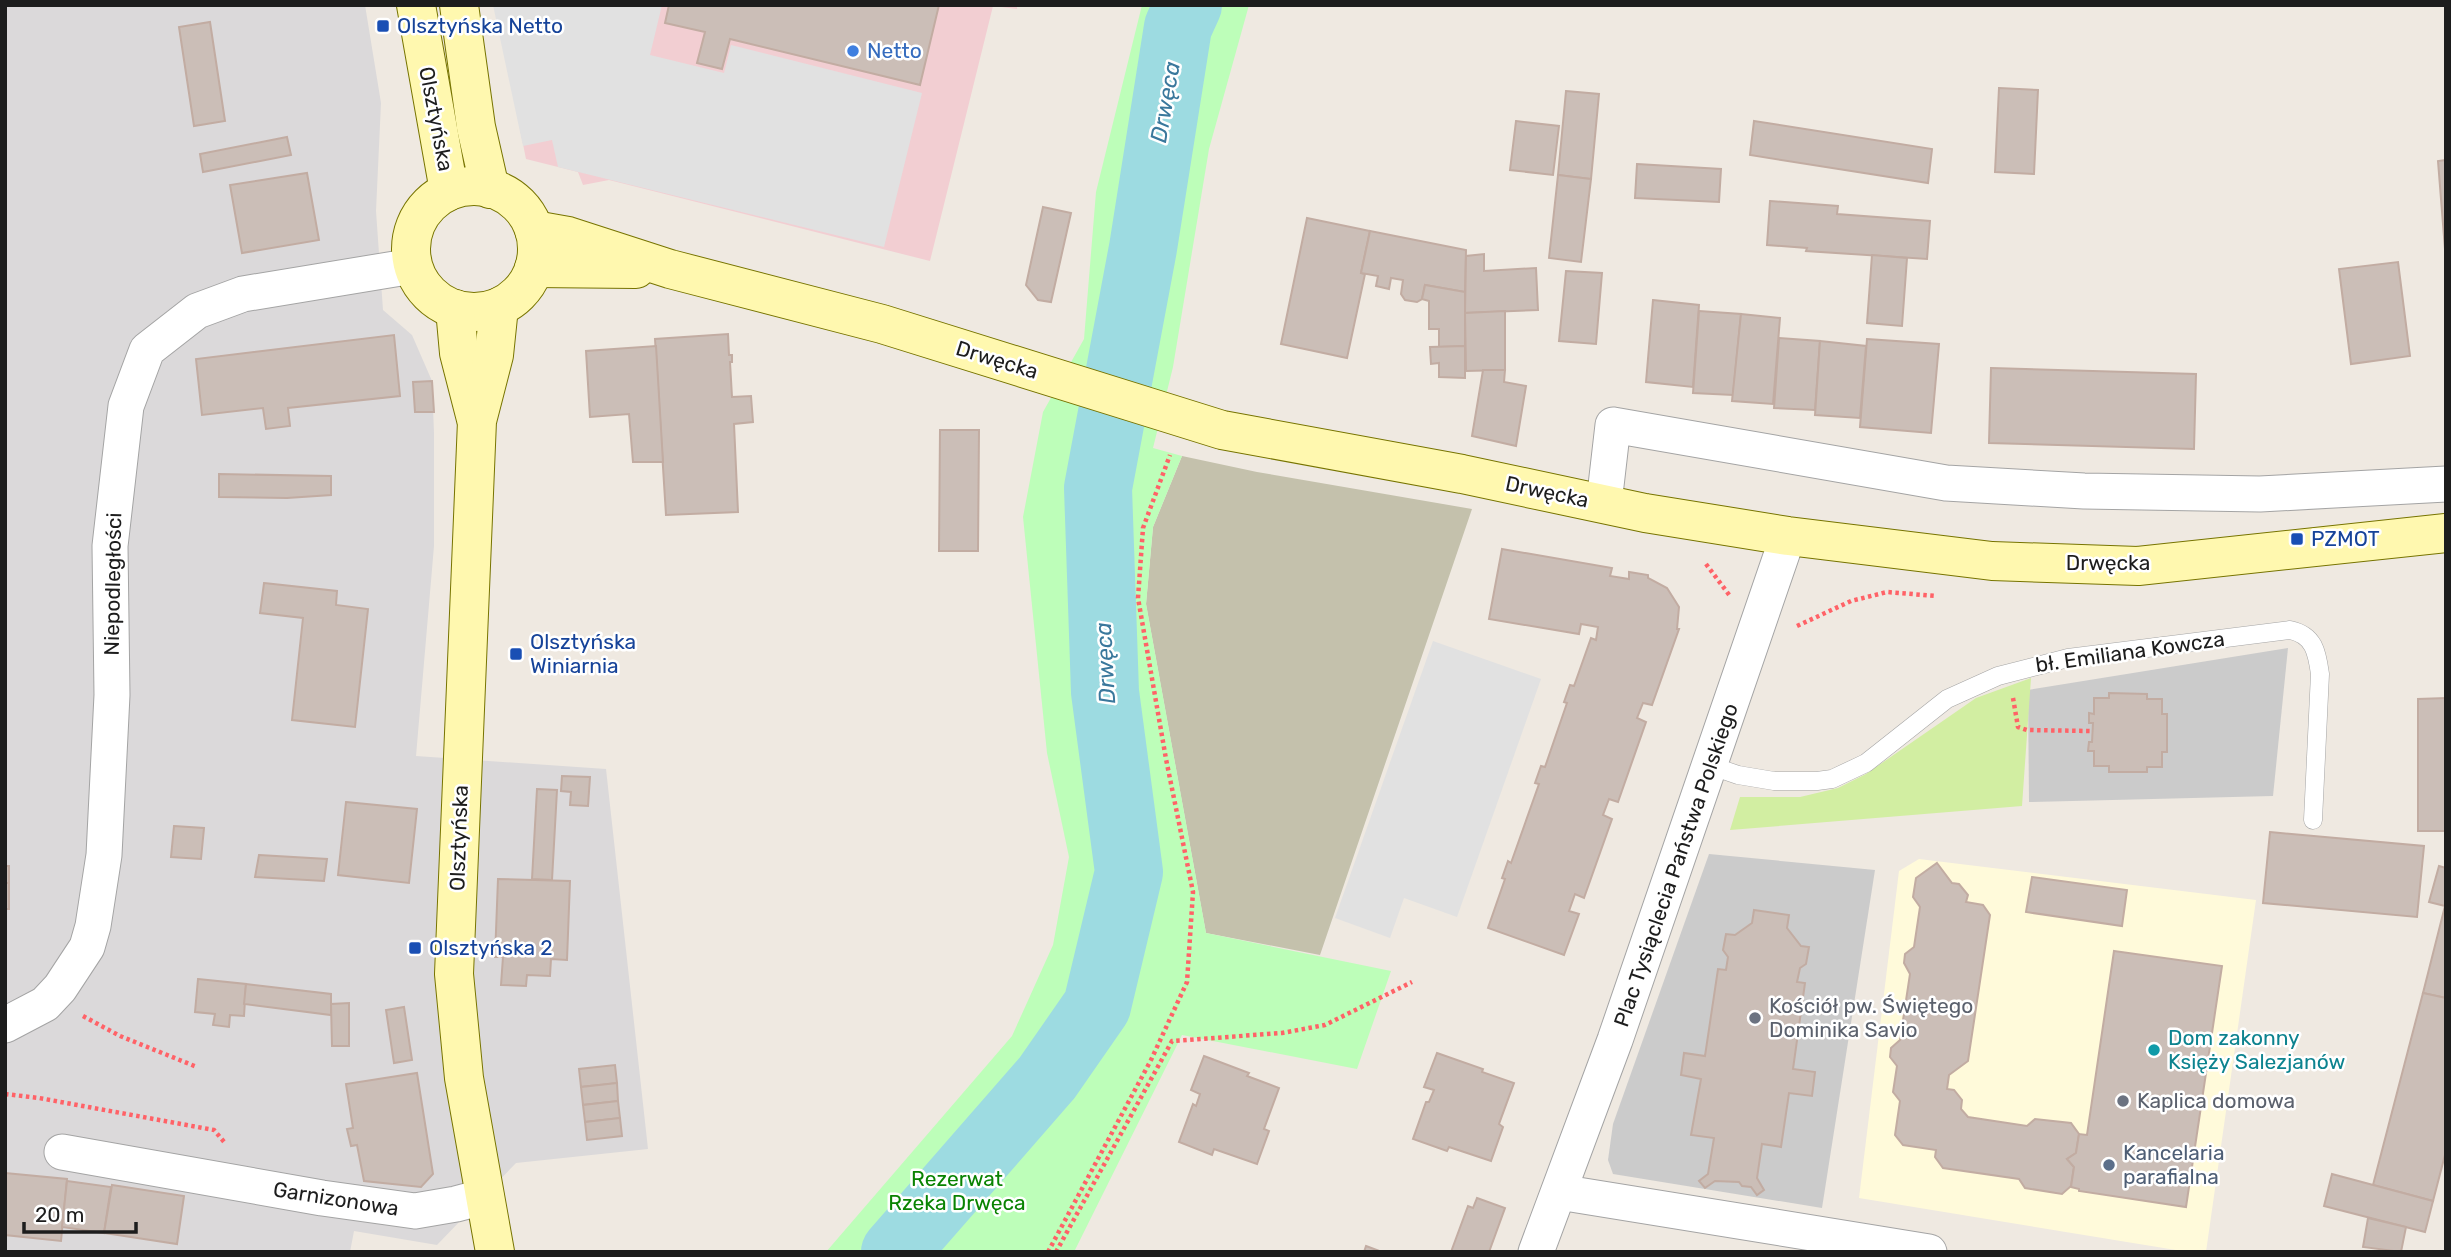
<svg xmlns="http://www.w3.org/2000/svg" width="2451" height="1257" viewBox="0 0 2451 1257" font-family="Rubik,sans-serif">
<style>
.residential{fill:#dbd9da}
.commercial{fill:#f2ced2}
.education{fill:#fffada}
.religious{fill:#cbcbcb}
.construction{fill:#c4c1ac}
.grass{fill:#d2eea2}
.park{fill:#bdfeb9}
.parking{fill:#e1e1e1}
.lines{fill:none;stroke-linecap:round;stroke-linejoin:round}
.river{stroke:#9ddbe1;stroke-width:68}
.building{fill:#cbbeb7;stroke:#c2aca2;stroke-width:2}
.lane-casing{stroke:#a4a4a4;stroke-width:19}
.street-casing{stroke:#a4a4a4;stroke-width:37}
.secondary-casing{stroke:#777400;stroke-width:40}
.path{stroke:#ff6267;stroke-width:4.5;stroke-dasharray:3.5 3.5;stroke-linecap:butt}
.lane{stroke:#fff;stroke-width:18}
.street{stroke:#fff;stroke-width:35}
.secondary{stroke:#fff8af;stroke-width:38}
.transit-dot{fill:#1a4fb4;stroke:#fff;stroke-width:2.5}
.shop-dot{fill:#3f7fe0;stroke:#fff;stroke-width:2.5}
.worship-dot{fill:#6b7280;stroke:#fff;stroke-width:2.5}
.culture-dot{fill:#0f9aa8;stroke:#fff;stroke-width:2.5}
.service-dot{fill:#5c6f8a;stroke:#fff;stroke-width:2.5}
.labels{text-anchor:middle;stroke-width:5;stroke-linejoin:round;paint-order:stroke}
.transit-label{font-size:21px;fill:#164399;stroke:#fff;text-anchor:start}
.shop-label{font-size:21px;fill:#366cbe;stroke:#fff;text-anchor:start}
.street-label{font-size:21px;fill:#1d1d1d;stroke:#fff}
.worship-label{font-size:21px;fill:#5b616d;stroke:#fff;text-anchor:start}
.culture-label{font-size:21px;fill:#0d838f;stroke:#fff;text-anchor:start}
.service-label{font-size:21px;fill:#4e5e75;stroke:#fff;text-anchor:start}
.park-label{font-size:21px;fill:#098302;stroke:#fff}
.water-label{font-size:23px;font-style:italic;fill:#3a789c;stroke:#fff}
</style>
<rect width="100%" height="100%" fill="#efe9e1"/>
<path class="residential" d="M5,5H365L381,103L376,211L383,310L412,335L432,381L434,433V546L416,756L606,769L648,1149L516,1163L437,1245L354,1231L350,1252H5Z"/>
<path class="commercial" d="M495,5H1017V9L993,6L930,261L609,180L583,185L578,172L526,159Z"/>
<path class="education" d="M1919,859L2256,900L2206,1252H2188L1859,1198L1899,871Z"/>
<g class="religious">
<path d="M2288,648L2273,796L2029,802L2028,690Z"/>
<path d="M1709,854L1875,870L1822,1208L1613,1174L1608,1160L1613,1124Z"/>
</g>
<path class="construction" d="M1182,456L1257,472L1472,509L1320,955L1206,933L1146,604L1153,527Z"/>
<path class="grass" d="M2031,678L2022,806L1730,830L1740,797H1800L1838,788L1866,774L1976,698Z"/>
<path class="park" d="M1142,5H1249L1209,149L1173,367L1153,448L1182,456L1153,527L1146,604L1206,933L1391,971L1357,1069L1182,1035L1074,1252H826L1012,1036L1053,945L1069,857L1047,753L1023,517L1043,412L1084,339L1096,192Z"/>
<g class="parking">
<path d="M493,5H662L650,55L724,73L731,45L922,93L884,247L558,167L552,140L523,146Z"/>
<path d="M1433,641L1541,679L1457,917L1404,898L1390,938L1335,918Z"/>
</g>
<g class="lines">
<path class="river" d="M895,1252L1047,1078L1097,1006L1129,872L1105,692L1098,488L1143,248L1178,27L1188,5"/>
</g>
<g class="building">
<path d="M669,5H939L920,85L730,39L722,69L697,63L705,32L665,23Z"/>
<path d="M210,22L225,121L194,126L179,27Z"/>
<path d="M1999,88L2038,90L2034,174L1995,172Z"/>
<path d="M1566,91L1599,94L1591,179L1558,175Z"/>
<path d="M1516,121L1559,126L1553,175L1510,170Z"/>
<path d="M1754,121L1932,149L1928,183L1750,155Z"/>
<path d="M287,137L291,155L203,172L200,154Z"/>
<path d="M2446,160V262L2438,161Z"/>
<path d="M1637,164L1721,169L1719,202L1635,198Z"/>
<path d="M307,173L319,240L242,253L230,185Z"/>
<path d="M1558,175L1591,179L1581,262L1549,258Z"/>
<path d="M1770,201L1838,206L1837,214L1930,221L1927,259L1806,251L1807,248L1767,245Z"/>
<path d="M1043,207L1071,213L1051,302L1038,300L1026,285Z"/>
<path d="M1307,218L1370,231L1361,273L1365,274L1347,358L1281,344Z"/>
<path d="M1370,231L1466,250L1465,292L1425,285L1422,299L1417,302L1405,300L1401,294L1403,280L1391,278L1389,289L1376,286L1378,276L1361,273Z"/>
<path d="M1484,254V271L1536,268L1538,310L1465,313L1466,256Z"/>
<path d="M1872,255L1907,258L1902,326L1867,323Z"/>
<path d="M2398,262L2410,356L2351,364L2339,269Z"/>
<path d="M1566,271L1602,273L1596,344L1559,341Z"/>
<path d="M1425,285L1465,292V346L1439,347V329H1429V301L1422,299Z"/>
<path d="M1653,300L1699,305L1693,387L1646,382Z"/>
<path d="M1505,311V370L1466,371L1465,313Z"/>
<path d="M1699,311L1741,314L1733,395L1693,393Z"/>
<path d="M1741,314L1780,318L1773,404L1732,401Z"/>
<path d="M728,334L729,355H732V362H730L732,397L751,396L753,422L734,424L738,512L666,515L655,339Z"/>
<path d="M394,335L400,396L288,408L290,426L266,429L263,408L202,415L196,359Z"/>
<path d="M1779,338L1820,341L1815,410L1774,408Z"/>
<path d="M1867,339L1939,344L1931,433L1860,427Z"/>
<path d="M1820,341L1866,346L1860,418L1815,415Z"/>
<path d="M656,346L663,462H633L629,414L590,417L586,351Z"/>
<path d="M1465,346V378L1439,377V363L1431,364L1430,347Z"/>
<path d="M1991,368L2196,374L2194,449L1989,443Z"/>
<path d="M1483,370H1505L1504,382L1526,386L1516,446L1472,436Z"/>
<path d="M432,381L434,412H415L413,382Z"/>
<path d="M940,430H979L978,551H939Z"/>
<path d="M219,474L331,476V495L287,498L219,497Z"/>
<path d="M1502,549L1612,568L1610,576L1629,579V572L1648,575V578L1667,588L1679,607L1677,629H1679L1652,705L1643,703L1637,718L1646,722L1618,802L1609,799L1603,815L1612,819L1584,898L1575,894L1569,911L1579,914L1564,955L1488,928L1505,879L1502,878L1508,861L1511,863L1539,784L1535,783L1541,766L1545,767L1567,703L1564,702L1570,685L1574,686L1591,638L1596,640L1598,627L1581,624L1579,634L1489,619Z"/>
<path d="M264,583L337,591L336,605L368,609L355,727L292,720L303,618L260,613Z"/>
<path d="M2109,693L2147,694V699H2162V714H2167V752H2162V767H2147V772H2109V766H2094V751H2088L2089,742H2092L2093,723H2089V713L2094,714V698H2109Z"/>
<path d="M2446,698V831H2418V699Z"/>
<path d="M562,776L590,777L588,806L570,805L571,792L561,791Z"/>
<path d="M537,789L557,790L552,880L532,879Z"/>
<path d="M346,802L417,809L409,883L338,875Z"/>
<path d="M174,826L204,828L201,859L171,857Z"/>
<path d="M2270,832L2424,846L2417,917L2263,903Z"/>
<path d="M259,855L327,859L324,881L255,877Z"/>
<path d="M1937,863L1952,883L1959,884L1968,895L1966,902L1983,905L1990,915L1968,1061L1949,1075L1947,1089L1954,1090L1962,1100L1961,1109L1968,1117L2027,1126L2035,1119L2071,1123L2079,1134L2076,1153L2067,1159L2074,1167L2071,1186L2062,1194L2025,1188L2019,1179L1943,1168L1935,1157L1936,1150L1903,1145L1895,1135L1900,1101L1893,1092L1897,1066L1890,1057L1891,1048L1900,1040L1910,974L1904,963L1905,954L1914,947L1920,907L1913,897L1916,878Z"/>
<rect x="5" y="866" width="4" height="17"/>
<path d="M2439,866L2446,868V998L2423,993L2445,906L2429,902Z"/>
<path d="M2032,877L2127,890L2122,926L2026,912Z"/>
<path d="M498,879L570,881L567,960L551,959L550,976L527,975L526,986L501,985L503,957H495Z"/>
<rect x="5" y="883" width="4" height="26"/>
<path d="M1754,910L1789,915L1787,928L1801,946L1809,947L1806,964L1800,968L1797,982L1805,983L1793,1069L1815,1072L1812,1096L1789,1093L1781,1147L1762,1144L1757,1178L1764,1190L1757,1195L1751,1187L1742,1186L1739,1182L1715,1181L1705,1188L1699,1181L1708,1174L1714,1138L1691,1135L1701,1079L1681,1075L1684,1053L1705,1056L1718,969L1726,970L1728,957L1723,950L1726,934L1735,935L1752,923Z"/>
<path d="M2114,951L2222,966L2186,1207L2079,1191V1189L2071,1187L2074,1167L2067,1159L2076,1153L2079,1134L2087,1135Z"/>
<path d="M198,979L246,984L244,1016L230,1015L229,1027L213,1025L215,1014L195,1012Z"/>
<path d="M246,984L331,994V1015L244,1004Z"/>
<path d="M2423,993L2446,998V1151L2433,1201L2373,1185Z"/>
<path d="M349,1003V1046H332L331,1004Z"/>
<path d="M404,1007L412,1060L394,1063L386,1010Z"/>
<path d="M1437,1053L1483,1069L1482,1072L1514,1083L1499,1124L1503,1127L1491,1161L1449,1147L1447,1151L1413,1139L1426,1102H1429L1434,1090L1424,1087Z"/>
<path d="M1204,1056L1249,1073L1247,1076L1279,1088L1264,1129L1269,1131L1257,1164L1214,1149L1212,1155L1179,1142L1193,1104L1196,1106L1200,1094L1191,1090Z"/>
<path d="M615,1065L617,1083L581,1087L579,1069Z"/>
<path d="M417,1073L433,1174L421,1187L364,1181L357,1145L351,1146L347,1129L353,1128L346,1084Z"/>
<path d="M617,1083L618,1101L583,1105L581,1087Z"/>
<path d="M618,1101L620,1118L585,1122L583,1105Z"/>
<path d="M620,1118L622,1136L587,1140L585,1122Z"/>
<path d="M5,1173L67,1179L61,1241L5,1235Z"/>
<path d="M2332,1174L2433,1201L2425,1232L2324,1206Z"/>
<path d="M67,1181L111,1187L104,1233L62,1227Z"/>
<path d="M112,1185L184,1196L177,1244L104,1233Z"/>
<path d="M1477,1198L1505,1208L1489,1252H1451L1468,1206L1473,1208Z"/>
<path d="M2368,1218L2406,1227L2401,1252L2363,1247Z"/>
<path d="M1366,1246L1382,1252H1364Z"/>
</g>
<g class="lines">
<g class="lane-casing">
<path id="lane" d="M1709,765L1738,775L1774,781H1817L1832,779L1866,763L1947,699L1998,676L2068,658L2290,630C2314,635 2317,652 2320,674L2313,820"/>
</g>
<g class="street-casing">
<g id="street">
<path d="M1604,503L1613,425L1946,483L2084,491L2260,494L2446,484"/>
<path d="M5,1025L45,1004L60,988L87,947L93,926L104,855L112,695L110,546L126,406L147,350L197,311L243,294L413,266"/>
<path d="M62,1152L322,1198L415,1211L456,1204L486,1196"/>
<path d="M1559,1192L1929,1252"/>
<path d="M1536,1252L1615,1040L1788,536"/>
</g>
</g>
<g class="secondary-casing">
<g id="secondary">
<path d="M416,5L449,191"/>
<path d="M459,5L476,127L490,189"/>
<circle cx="474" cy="249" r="63"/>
<path d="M534,230L568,236L670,269L882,324L1222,430L1462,474L1645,513L1788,536L1992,561L2138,566L2446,533"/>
<path d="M534,268L636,269"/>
<path d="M455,309L459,353L476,419"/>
<path d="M495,1252L464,1078L454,974L477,421L494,355L499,307"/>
</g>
</g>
<g class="path">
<path d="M1706,564L1730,596"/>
<path d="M1797,626L1851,601L1887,592L1936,596"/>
<path d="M2013,698L2018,727L2027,730L2090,731"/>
<path d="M83,1016L120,1036L197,1067"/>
<path d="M5,1094L39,1098L214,1130L225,1143"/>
<path d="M1048,1252L1151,1060L1187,982L1193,892L1166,759L1138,598L1143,528L1170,455"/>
<path d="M1056,1252L1172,1041L1282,1033L1325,1025L1412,982"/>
</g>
<use href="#lane" class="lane"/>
<use href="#street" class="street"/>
<use href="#secondary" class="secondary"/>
</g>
<g class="transit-dot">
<rect x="376" y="19" width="14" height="14" rx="3.5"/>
<rect x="2290" y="532" width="14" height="14" rx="3.5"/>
<rect x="509" y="647" width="14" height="14" rx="3.5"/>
<rect x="408" y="941" width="14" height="14" rx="3.5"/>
</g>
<circle class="shop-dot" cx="853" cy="51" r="7"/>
<g class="worship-dot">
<circle cx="1755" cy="1018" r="7"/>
<circle cx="2123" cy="1101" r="7"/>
</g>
<circle class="culture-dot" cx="2154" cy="1050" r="7"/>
<circle class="service-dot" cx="2109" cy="1165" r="7"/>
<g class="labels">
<g class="transit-label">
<text x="397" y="33">Olsztyńska Netto</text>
<text x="2311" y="546">PZMOT</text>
<text x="530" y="649">Olsztyńska<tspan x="530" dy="24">Winiarnia</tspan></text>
<text x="429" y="955">Olsztyńska 2</text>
</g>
<g class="shop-label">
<text x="867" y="58">Netto</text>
</g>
<g class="street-label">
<text transform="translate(436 119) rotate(79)" y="7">Olsztyńska</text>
<text transform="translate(997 360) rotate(17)" y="7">Drwęcka</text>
<text transform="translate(1547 492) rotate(12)" y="7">Drwęcka</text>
<text x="2108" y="570">Drwęcka</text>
<text transform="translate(113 584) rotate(-89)" y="7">Niepodległości</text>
<text transform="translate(2130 652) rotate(-8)" y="7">bł. Emiliana Kowcza</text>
<text transform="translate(459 838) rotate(-88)" y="7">Olsztyńska</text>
<text transform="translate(1676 865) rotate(-71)" y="7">Plac Tysiąclecia Państwa Polskiego</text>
<text transform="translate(336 1199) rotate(9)" y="7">Garnizonowa</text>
</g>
<g class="worship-label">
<text x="1769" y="1013">Kościół pw. Świętego<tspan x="1769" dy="24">Dominika Savio</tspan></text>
<text x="2137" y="1108">Kaplica domowa</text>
</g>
<g class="culture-label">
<text x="2168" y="1045">Dom zakonny<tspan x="2168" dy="24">Księży Salezjanów</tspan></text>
</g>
<g class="service-label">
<text x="2123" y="1160">Kancelaria<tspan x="2123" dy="24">parafialna</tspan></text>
</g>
<g class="park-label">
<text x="957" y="1186">Rezerwat<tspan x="957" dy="24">Rzeka Drwęca</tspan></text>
</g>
<g class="water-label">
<text transform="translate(1165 102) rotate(-80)" y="8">Drwęca</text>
<text transform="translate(1105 663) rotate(-93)" y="8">Drwęca</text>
</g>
</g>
<rect width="2451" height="1257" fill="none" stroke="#1d1d1d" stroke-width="14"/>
<path d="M24 1222v10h112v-10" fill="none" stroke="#1d1d1d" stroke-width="3.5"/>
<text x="35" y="1222" font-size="21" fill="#1d1d1d" stroke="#ffffff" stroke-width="5" paint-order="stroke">20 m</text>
</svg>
